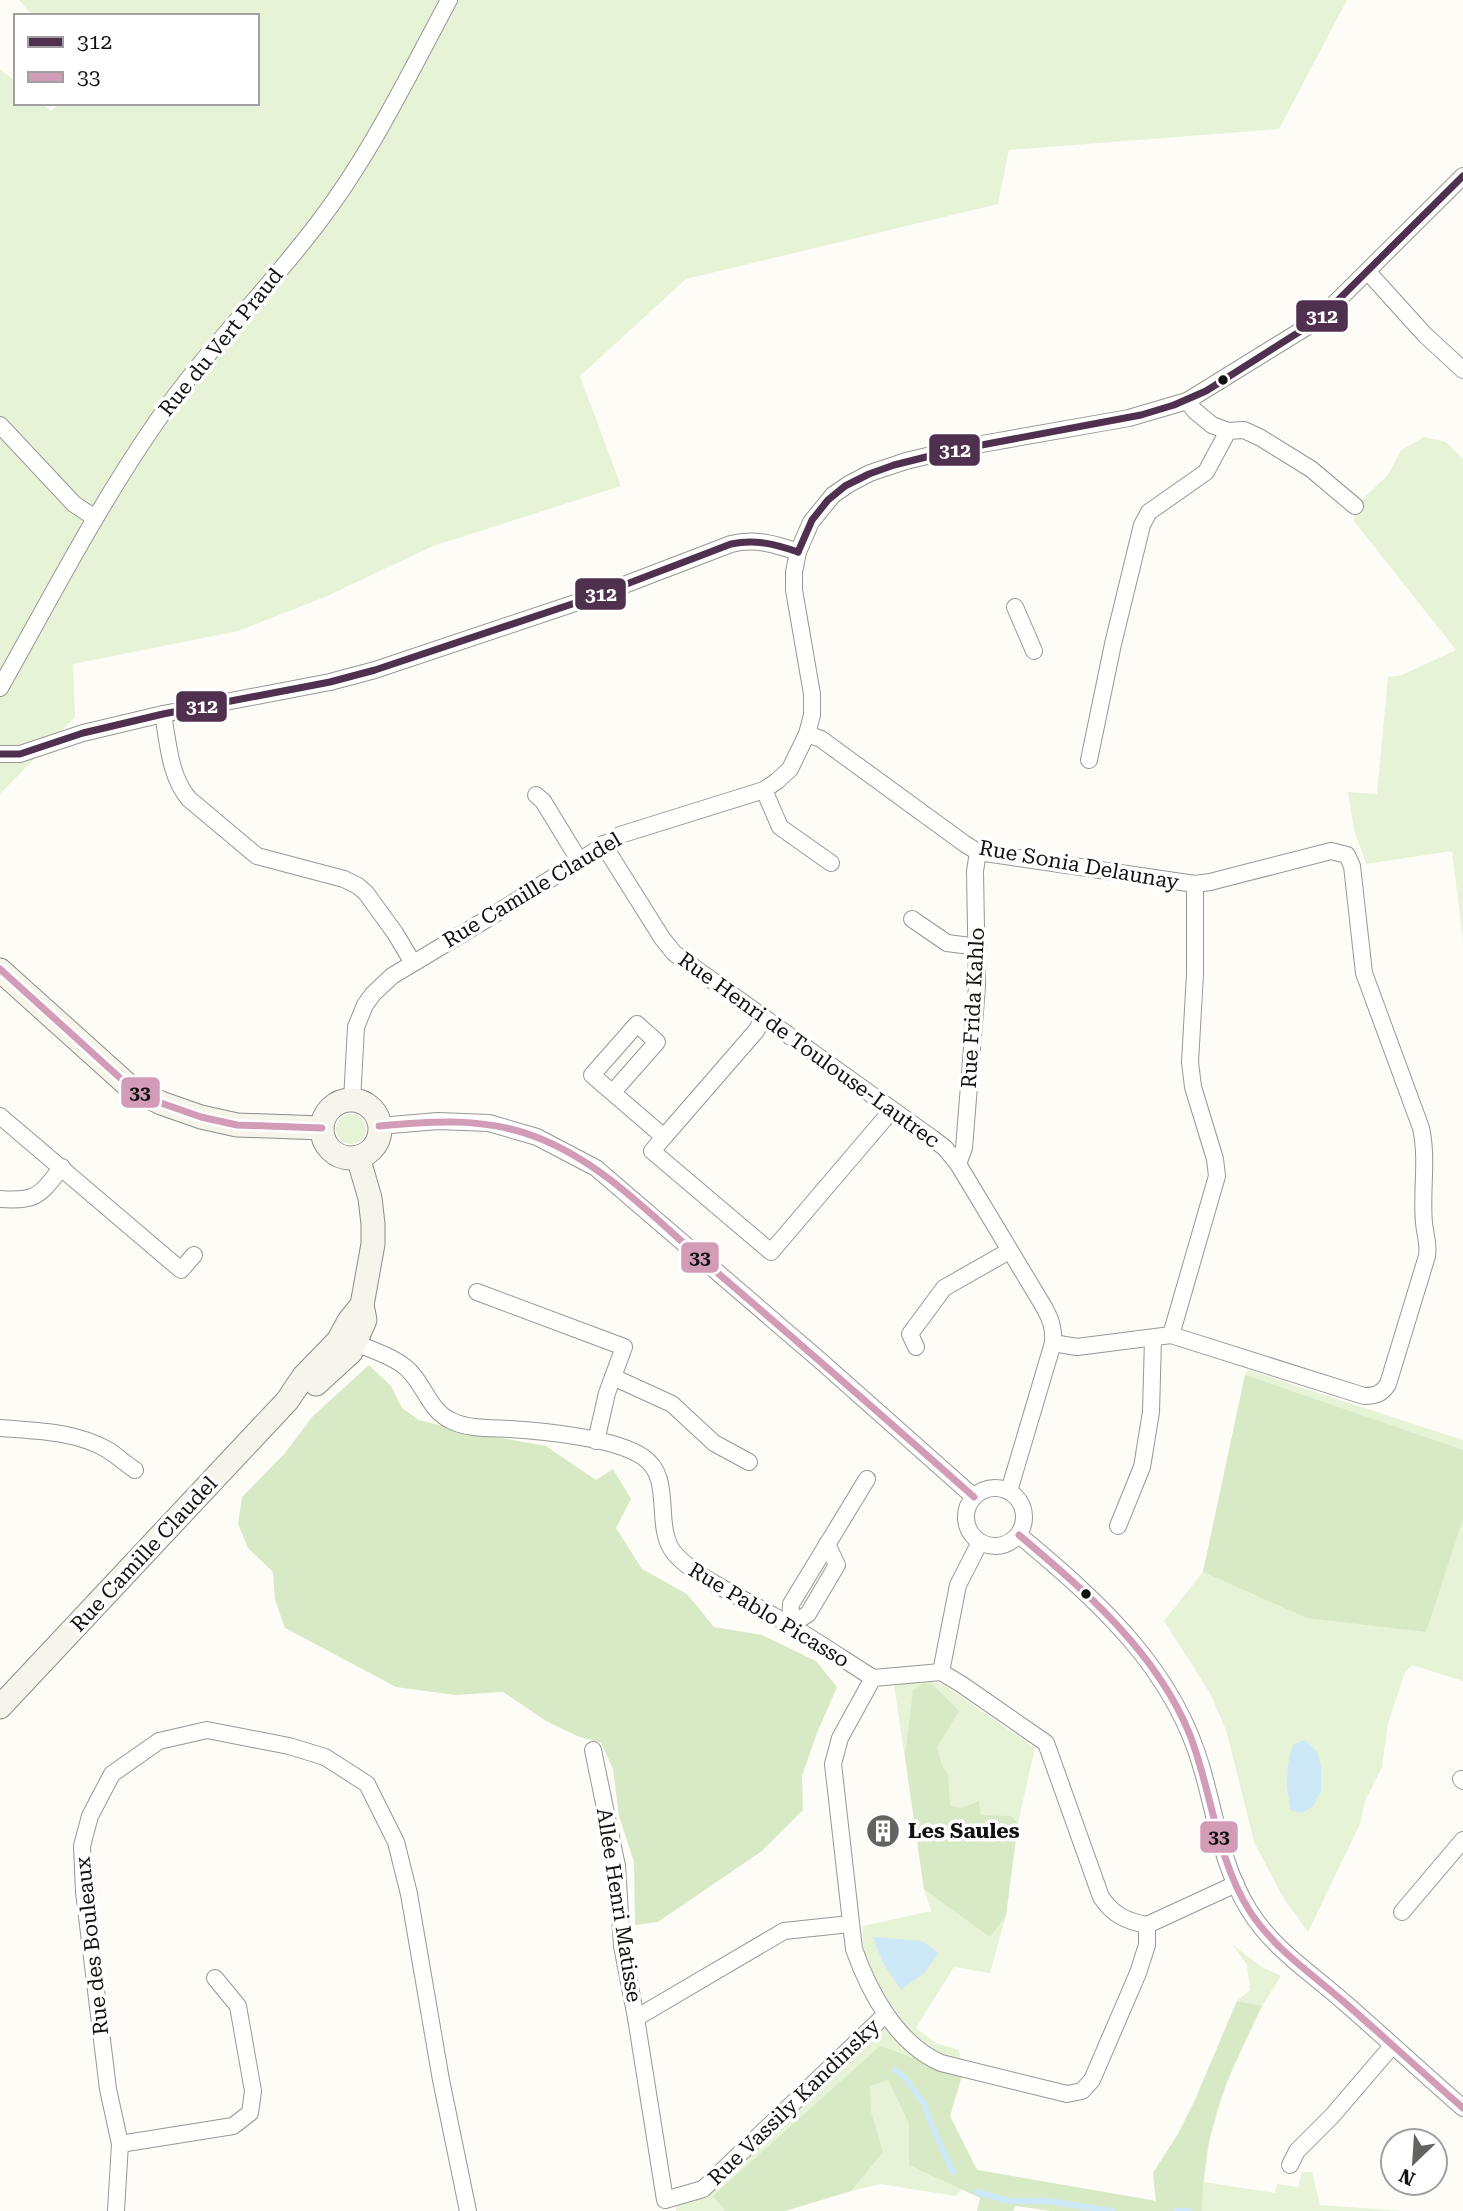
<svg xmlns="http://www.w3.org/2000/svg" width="1463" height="2211" viewBox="0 0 1463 2211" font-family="'Roboto Serif',serif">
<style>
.green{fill:#e7f3d7}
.forest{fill:#d8eac5}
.water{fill:#cde8f7}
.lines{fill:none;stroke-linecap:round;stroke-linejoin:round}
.stream{stroke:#cde8f7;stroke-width:6}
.street-casing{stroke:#979795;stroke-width:18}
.secondary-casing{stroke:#8e8d8b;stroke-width:25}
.street{stroke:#fffffe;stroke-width:16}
.secondary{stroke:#f6f4eb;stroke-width:23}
.bus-1-casing{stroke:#fff;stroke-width:12}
.bus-2-casing{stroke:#fff;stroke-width:12}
.bus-1{stroke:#4f304e;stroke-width:7}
.bus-2{stroke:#d39cb6;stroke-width:7}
.bus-dot{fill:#111;stroke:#fff;stroke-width:2.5}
.labels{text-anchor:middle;stroke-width:7;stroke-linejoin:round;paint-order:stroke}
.street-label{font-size:21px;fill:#111;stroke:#fff}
.poi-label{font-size:21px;font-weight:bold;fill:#111;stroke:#fff;text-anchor:start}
.line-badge{stroke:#fff;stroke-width:2.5}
.badge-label{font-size:19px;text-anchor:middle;font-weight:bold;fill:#fff}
.pale-badge-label{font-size:19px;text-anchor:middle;font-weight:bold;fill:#111}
</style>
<rect width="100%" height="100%" fill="#fdfcf7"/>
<g class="green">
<path d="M19,0H1347L1279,129L1009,150L998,204L686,279L580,376L621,486L433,546L325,597L238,631L73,664L75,717L0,794V69L16,82V103H42L51,111L60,103H257V16H33Z"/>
<path d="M1424,437L1446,442L1463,459V941L1452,851L1366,864L1354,830L1348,792L1377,794L1388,677L1402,675L1456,650L1354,521L1355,506L1388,475L1401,450Z"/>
<circle cx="351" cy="1129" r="15"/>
<path d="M1248,1370L1463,1440V1681L1412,1665L1405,1672L1388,1723L1382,1767L1365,1801L1360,1824L1308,1932L1284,1899L1254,1842L1226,1730L1210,1693L1164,1621L1203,1572L1245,1375Z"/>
<path d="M932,1682L944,1685L1035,1748L1018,1823L1006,1915L990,1973L954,1967L916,2028L936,2043L959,2050L962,2075L950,2116L977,2170L1156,2201L1153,2173L1178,2134L1194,2101L1237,2001L1250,1990L1247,1965L1232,1944L1260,1966L1281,1976L1262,2006L1225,2086L1209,2142L1204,2182L1275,2193L1277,2184L1298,2187L1302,2172H1312L1320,2205L1402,2211H1051L977,2170L956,2196L881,2184L851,2191L785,2211H676L677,2200L710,2193L899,2015C879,1989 859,1960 863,1926L931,1911L924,1889L894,1684Z"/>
</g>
<g class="forest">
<path d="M369,1365L391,1386L402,1408L419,1420L473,1433L546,1446L596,1480L613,1469L631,1499L616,1528L642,1569L687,1594L714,1627L762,1635L816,1661L837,1687L817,1733L802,1776L803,1810L762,1851L658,1922L635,1925L634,1862L619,1816L613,1769L601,1743L577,1736L546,1721L503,1692L455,1695L396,1687L285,1628L275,1600L273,1572L248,1548L238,1524L242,1497L285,1453L313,1416Z"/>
<path d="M1245,1375L1463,1450V1519L1426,1632L1307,1618L1203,1572Z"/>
<path d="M924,1683L932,1684L959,1711L937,1747L942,1765L948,1775L950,1805L962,1808L979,1801L981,1815L1011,1816L1018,1823L1006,1915L990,1937L924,1889L905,1756L913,1690Z"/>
<path d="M1237,2001L1262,2006C1250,2032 1236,2058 1226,2085C1210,2124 1202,2169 1202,2211H1051L1016,2206L1013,2211H977L980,2198L909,2165V2123L888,2080L870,2086L871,2112L883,2152L851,2191L785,2211H725L713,2196L880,2046L962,2075L950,2116L977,2170L1156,2201L1153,2173L1178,2134L1195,2101Z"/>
</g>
<g class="water">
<path d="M1305,1740L1317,1752L1321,1767V1791L1313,1806L1302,1813L1291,1811C1286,1785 1284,1769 1294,1744Z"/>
<path d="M873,1937L922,1941L939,1953L924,1973L901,1990L883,1963Z"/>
</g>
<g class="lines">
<g class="stream">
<path d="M895,2070L905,2078L925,2105L931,2124L953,2172"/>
<path d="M976,2192L1010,2201H1048L1112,2211"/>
<path d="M1176,2211H1189"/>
</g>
<g class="street-casing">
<g id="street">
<path d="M1368,272L1425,335L1463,370"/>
<path d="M1187,401L1195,411L1212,425L1228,431L1244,430L1261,438L1311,469L1355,506"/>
<path d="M0,425L74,504L95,518"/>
<path d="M1015,607L1034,651"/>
<path d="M0,688C50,599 97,508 155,424C204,352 266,292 318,223C371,154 408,76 449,0"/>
<path d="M163,714C168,743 170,777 189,799L257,856L344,879L358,886L366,893L395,933L413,963"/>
<path d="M807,734L821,739L965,844L978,852L1195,884L1210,882L1331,851L1347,855L1352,866L1364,973L1421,1128C1428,1160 1421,1191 1424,1223C1425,1234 1429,1245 1427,1256L1388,1384C1382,1394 1375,1396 1364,1396L1171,1335L1077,1347L1053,1343"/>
<path d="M0,754H20L83,733L163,714L330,682L375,670L590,598L731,544C755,538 775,544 798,552"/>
<path d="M1089,760L1113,644L1142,525L1149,512L1206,472L1228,431"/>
<path d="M764,790L780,827L831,863"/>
<path d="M536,795L543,801L579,860"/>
<path d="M603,844L662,938L674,953L932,1138L945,1148L958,1164L1044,1307C1051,1320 1054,1328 1053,1343L1009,1491"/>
<path d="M912,919L947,943L978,947"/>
<path d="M613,1092L657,1042L637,1024L592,1075L664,1137L756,1031L763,1019"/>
<path d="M352,1101L356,1027L365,1005L373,994L392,976L492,916L620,835L764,790L777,781L790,769L807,734L812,715V694L794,590V572L798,552L811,522L833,495L849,484L870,473L906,461L965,447L1129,418L1187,401L1318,320L1463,176"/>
<path d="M0,1116L181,1270L194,1255"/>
<path d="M379,1126L438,1121L489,1123L537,1137L596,1168L823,1363L974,1497"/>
<path d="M664,1137L652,1151L771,1252L892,1110"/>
<path d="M958,1164L964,1148L977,986L975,871L978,852"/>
<path d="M0,1199C37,1202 40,1195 62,1167"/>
<path d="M477,1292L624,1347L607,1393L596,1441"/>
<path d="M1171,1335L1217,1176L1215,1159L1193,1087L1190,1062L1195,974V884"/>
<path d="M356,1343C371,1350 390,1355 404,1366C424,1381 428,1411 452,1421C468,1429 491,1428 509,1429C543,1431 616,1438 643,1457C675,1478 652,1527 675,1554C694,1576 747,1601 774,1616C808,1635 840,1657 873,1678"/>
<path d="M916,1347L910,1334L944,1288L1009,1251"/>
<path d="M613,1377L672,1404L714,1443L749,1462"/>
<path d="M0,1428C37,1431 75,1431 108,1450C117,1456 126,1464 135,1470"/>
<circle cx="995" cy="1517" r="29"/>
<path d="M1118,1526L1142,1467L1151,1412L1153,1339"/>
<path d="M1019,1535C1097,1600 1174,1668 1202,1769C1216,1817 1222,1867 1249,1910C1273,1949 1310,1972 1344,2002C1384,2037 1423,2073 1463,2108"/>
<path d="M980,1542L958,1585L941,1672L961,1684L1046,1743L1101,1897C1113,1915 1126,1921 1147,1925"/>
<path d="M790,1625L791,1604L867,1479"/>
<path d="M790,1625L808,1614L837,1565L827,1544"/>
<path d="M941,1672L873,1678L840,1738L833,1764L854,1949C869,1992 897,2044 941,2063L1067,2094L1082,2091L1092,2080L1138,1973L1147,1945V1925L1236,1884"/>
<path d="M593,1750L617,1866L622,1946L636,2018"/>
<path d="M1461,1779L1463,1781"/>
<path d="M1402,1912L1463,1840"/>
<path d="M850,1924L784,1931L636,2018L665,2200L703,2189L885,2015"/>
<path d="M120,2144L233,2126L250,2113L253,2091L238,2006L215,1978"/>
<path d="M1290,2165L1297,2151L1332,2116L1392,2046"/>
<path d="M116,2211L120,2144L108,2089L84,1892L82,1846L90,1816L112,1774L159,1741L207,1730L289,1746L325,1757L367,1784L396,1842L409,1894L441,2080L468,2211"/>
</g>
</g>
<g class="secondary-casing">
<g id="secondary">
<path d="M0,970L130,1087L161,1103L201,1117L237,1125L322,1128"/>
<circle cx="351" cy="1129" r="29"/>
<path d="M316,1384L351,1352L365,1320L362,1305"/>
<path d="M0,1707L287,1401L304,1376L338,1341L349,1321L362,1305L373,1244V1224L370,1198L358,1157"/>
</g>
</g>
<use href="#street" class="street"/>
<use href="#secondary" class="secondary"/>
<g class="bus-1-casing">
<g id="bus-1">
<path d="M798,552L812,520L828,500L845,486L869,474L894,465L950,451L1141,415L1174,405L1206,391L1318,320L1463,176"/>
<path d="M0,754H20L83,733L163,714L330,682L375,670L590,598L731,544C755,539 775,544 798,552"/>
</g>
</g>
<g class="bus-2-casing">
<g id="bus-2">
<path d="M0,969L130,1087L161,1103L201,1117L237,1125L322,1128"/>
<path d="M379,1126C434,1121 484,1117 536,1137C602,1162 653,1217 706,1263C796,1340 885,1418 974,1497"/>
<path d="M1019,1535C1085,1591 1157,1652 1190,1735C1212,1792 1216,1857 1249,1910C1273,1948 1311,1973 1344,2002C1384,2037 1423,2073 1463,2108"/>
</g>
</g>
<use href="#bus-1" class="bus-1"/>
<use href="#bus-2" class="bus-2"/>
</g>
<defs>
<g id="building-disc" transform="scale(1.75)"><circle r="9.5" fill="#646362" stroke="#fff"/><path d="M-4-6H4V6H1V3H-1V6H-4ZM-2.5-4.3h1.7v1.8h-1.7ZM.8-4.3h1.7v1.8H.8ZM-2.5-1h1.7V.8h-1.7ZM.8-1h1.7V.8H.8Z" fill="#fff"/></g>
</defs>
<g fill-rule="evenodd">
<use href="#building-disc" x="883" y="1831"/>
</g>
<g class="bus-dot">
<circle cx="1223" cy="380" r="6"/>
<circle cx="1086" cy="1594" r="6"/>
</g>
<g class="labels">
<g class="street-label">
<text transform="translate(221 342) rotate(-51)" y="7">Rue du Vert Praud</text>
<text transform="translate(1079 865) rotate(10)" y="7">Rue Sonia Delaunay</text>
<text transform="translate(532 890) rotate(-31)" y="7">Rue Camille Claudel</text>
<text transform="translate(973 1008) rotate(-87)" y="7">Rue Frida Kahlo</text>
<text transform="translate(809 1050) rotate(36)" y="7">Rue Henri de Toulouse-Lautrec</text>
<text transform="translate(144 1554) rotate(-47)" y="7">Rue Camille Claudel</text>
<text transform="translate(769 1615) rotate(31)" y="7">Rue Pablo Picasso</text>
<text transform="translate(619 1905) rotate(81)" y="7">Allée Henri Matisse</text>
<text transform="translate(92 1946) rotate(-96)" y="7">Rue des Bouleaux</text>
<text transform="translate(794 2102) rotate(-44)" y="7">Rue Vassily Kandinsky</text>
</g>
<g class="poi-label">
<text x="908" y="1838">Les Saules</text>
</g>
</g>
<g class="line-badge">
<rect x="1295" y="299" width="54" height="34" rx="7" fill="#4f304e"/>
<rect x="928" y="433" width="53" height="34" rx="7" fill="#4f304e"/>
<rect x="574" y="577" width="53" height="34" rx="7" fill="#4f304e"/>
<rect x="175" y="690" width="53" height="33" rx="7" fill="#4f304e"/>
<rect x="120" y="1076" width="41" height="33" rx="7" fill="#d39cb6"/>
<rect x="680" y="1241" width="40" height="33" rx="7" fill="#d39cb6"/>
<rect x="1199" y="1820" width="40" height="34" rx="7" fill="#d39cb6"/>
</g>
<g class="badge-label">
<text x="1322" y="323">312</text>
<text x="955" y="457">312</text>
<text x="601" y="601">312</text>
<text x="202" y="713">312</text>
</g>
<g class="pale-badge-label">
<text x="140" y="1099">33</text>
<text x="700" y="1264">33</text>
<text x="1219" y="1843">33</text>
</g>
<rect x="14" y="14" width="245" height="91" fill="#ffffff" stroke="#a0a0a0" stroke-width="2"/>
<rect x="28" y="37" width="35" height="10" fill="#4f304e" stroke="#a0a0a0" stroke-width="2"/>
<text x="77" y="49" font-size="21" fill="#111111">312</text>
<rect x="28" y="72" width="35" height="10" fill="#d39cb6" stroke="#a0a0a0" stroke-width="2"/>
<text x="77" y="84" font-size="21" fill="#111111">33</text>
<g transform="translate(1414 2162) rotate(205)"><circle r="33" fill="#ffffff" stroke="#a0a0a0" stroke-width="2"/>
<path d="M0-5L12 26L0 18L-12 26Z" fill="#646362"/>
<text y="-10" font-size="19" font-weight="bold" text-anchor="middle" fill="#111111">N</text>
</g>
</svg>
